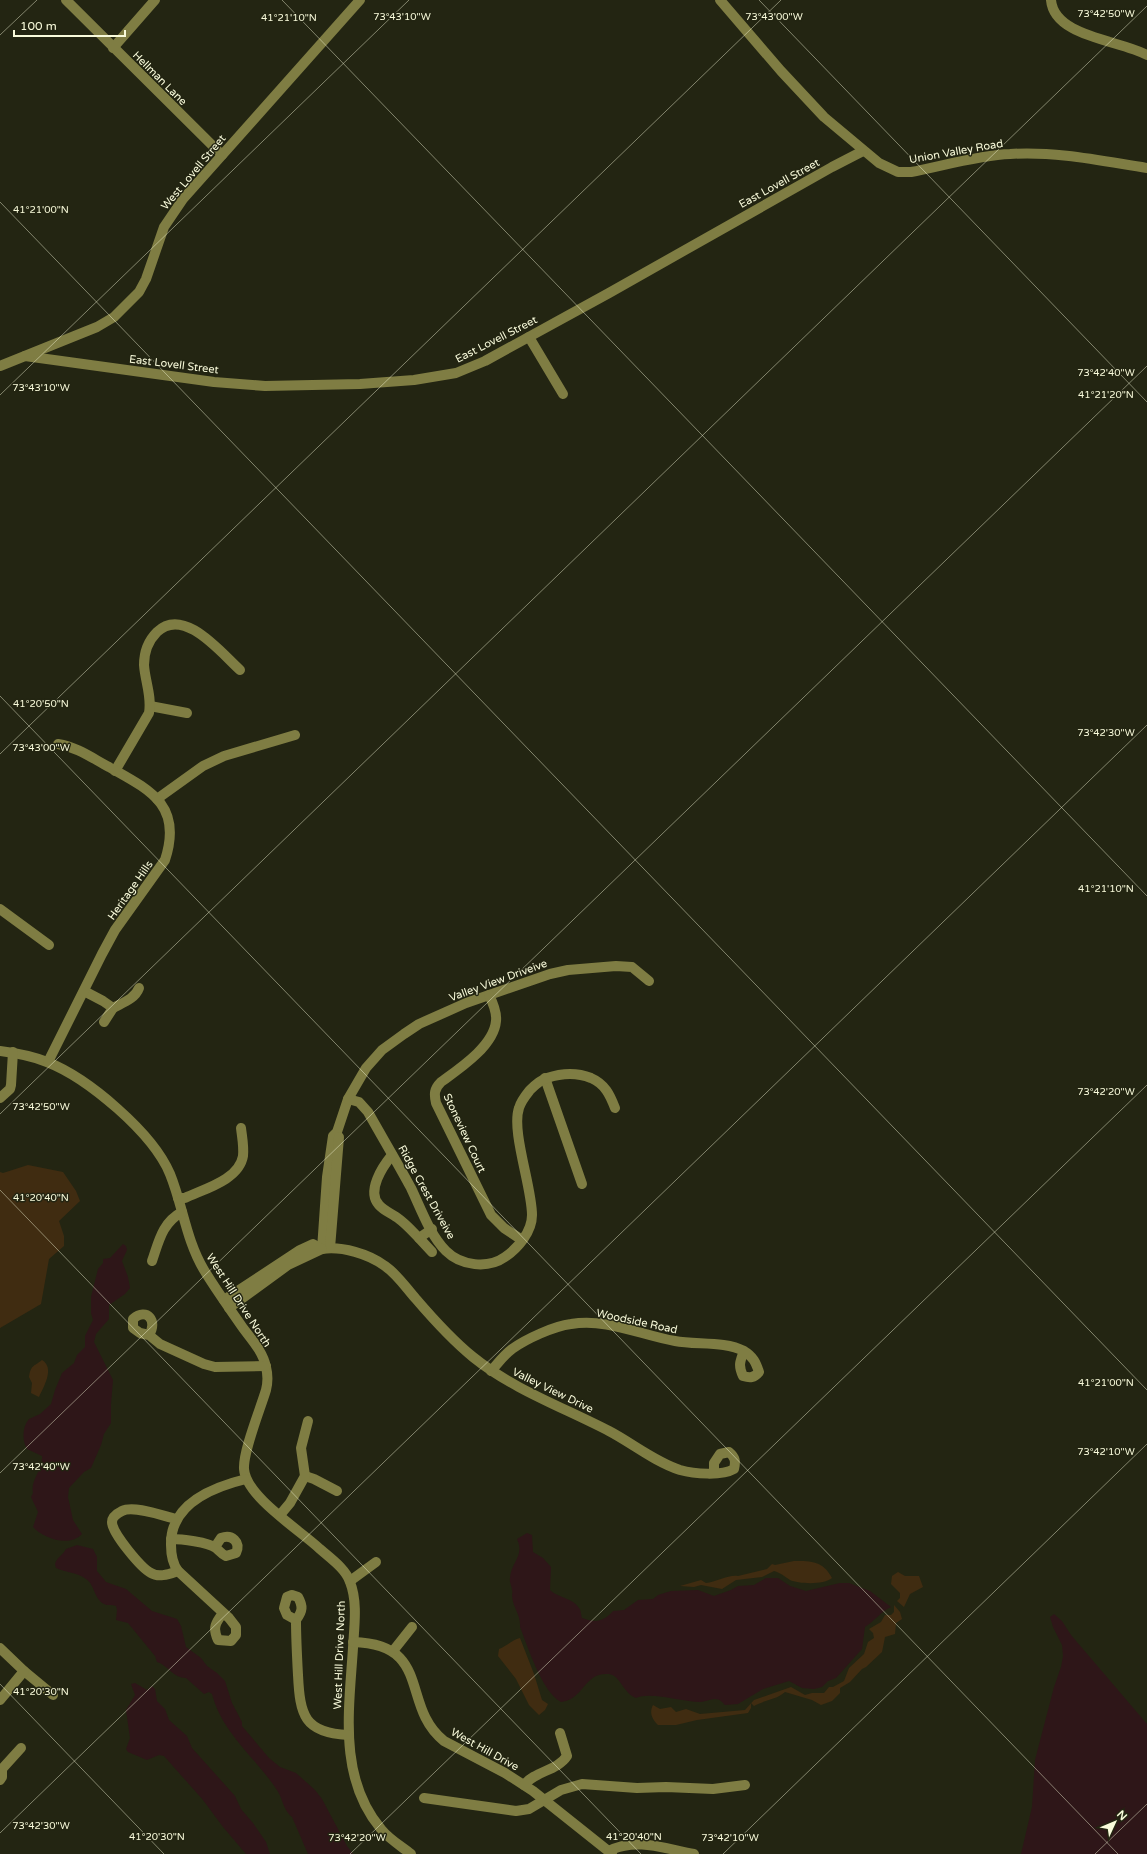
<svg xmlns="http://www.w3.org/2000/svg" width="1147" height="1854" viewBox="0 0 1147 1854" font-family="'Varela Round',sans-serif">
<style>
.green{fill:#2e1618}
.water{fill:#402c11}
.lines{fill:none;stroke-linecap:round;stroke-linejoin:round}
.minor{stroke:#7f7d43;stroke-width:10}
.ticks{fill:none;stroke:#f9fbdb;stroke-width:1;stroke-opacity:0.45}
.labels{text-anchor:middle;stroke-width:3;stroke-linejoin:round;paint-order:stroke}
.street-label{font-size:11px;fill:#f9fbdb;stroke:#232512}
.ticks-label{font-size:10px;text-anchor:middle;fill:#f9fbdb;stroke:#232512;stroke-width:3;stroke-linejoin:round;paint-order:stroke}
</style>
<rect width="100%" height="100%" fill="#232512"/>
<g class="green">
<path d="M123,1244L126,1246L127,1250L122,1261L128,1277L130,1288L125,1294L109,1305V1319L96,1334L94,1342L113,1380L111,1404V1423L104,1434L101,1445L91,1468L84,1472L69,1488L68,1497L73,1520L82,1534C69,1548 43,1538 33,1527L38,1512L31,1497L33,1493C30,1480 43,1470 42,1456L27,1449C22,1440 22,1427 29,1419L40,1414L51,1404L55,1390L62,1373L74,1363L77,1355L85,1347V1336L93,1320L91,1313V1297L98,1269L103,1263V1259L110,1258Z"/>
<path d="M527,1533L532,1535L533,1552L543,1558L551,1567L550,1590C558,1598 573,1598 579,1608C581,1610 581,1615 582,1618C596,1623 603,1622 613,1611L624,1610L638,1600L653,1599L658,1595L671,1591L698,1590L714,1596L731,1590L738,1586L754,1585L766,1578H778L790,1586L806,1591L840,1583H849L870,1591L891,1607C880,1612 875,1621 865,1627L862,1649L836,1678L828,1681L822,1687L814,1689L802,1688L789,1681L763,1689L738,1704L725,1705C722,1702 720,1699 715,1699C710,1699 705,1702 700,1702C683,1702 650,1691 636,1698C624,1694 620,1675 609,1674C583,1672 585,1699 561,1702C542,1692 528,1647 520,1627C521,1615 513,1608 512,1596C512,1594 513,1592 512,1590C512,1586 509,1582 510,1578C511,1562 525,1556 517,1539Z"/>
<path d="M77,1545L93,1549L97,1557V1571L106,1582L126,1589L152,1611L177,1619L181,1626L186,1647L201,1658L207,1666L217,1673L225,1681L232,1703L242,1722V1726L269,1758L280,1767L296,1773L315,1790L322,1799L347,1846L353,1854H308L292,1817C283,1810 283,1799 277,1790C256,1758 222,1733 212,1694L209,1692L204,1694L186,1678C173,1678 169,1666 157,1662L155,1656L128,1623L116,1620L117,1610L116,1606C112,1604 107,1606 104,1604C94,1599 95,1585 86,1579C77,1572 66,1573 56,1568L55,1564C57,1557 63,1555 66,1549Z"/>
<path d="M1054,1614L1062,1621L1071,1635L1147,1724V1854H1021L1032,1807L1035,1760L1054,1687L1061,1667L1063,1656L1062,1645L1053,1627L1050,1617Z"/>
<path d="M135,1683L147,1690L152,1686L155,1689L157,1701L165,1709L169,1720L187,1736L192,1748L235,1796L241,1809L253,1823L266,1842L270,1854H246L223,1827L203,1800L164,1756L159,1755L147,1760L128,1752L126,1749L130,1738L126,1710L135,1695L131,1684Z"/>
</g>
<g class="water">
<path d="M28,1165L63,1172L76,1191L80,1201L59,1221L64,1236V1246L49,1259L41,1304L0,1328V1172L3,1173Z"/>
<path d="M42,1360C55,1368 44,1386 39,1397L31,1393L32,1383L29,1377C31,1365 33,1367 42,1360Z"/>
<path d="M794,1561C812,1561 823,1561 832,1578C824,1585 799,1584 790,1580C784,1576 781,1573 774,1571L762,1577L736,1580L722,1589L701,1585L694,1587L680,1586L701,1580L706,1583C716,1582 730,1574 738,1576L767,1569L772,1564L775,1565Z"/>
<path d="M898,1572L905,1576H919L923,1587L910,1594L904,1607L897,1601L900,1598V1593L891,1584L892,1576Z"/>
<path d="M894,1605L900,1612L902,1619L896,1623L895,1634L885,1637L882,1652L866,1667L862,1669L850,1682L840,1688V1693L832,1701L821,1705L812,1700L785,1692C776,1700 764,1700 754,1706L751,1703V1708L748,1713L697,1720L676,1725H658C652,1719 649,1713 653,1705L660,1709L671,1707L676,1712L686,1709L700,1714L745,1710L754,1700L791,1687L805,1695L812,1693H824L829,1687H833L844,1681L849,1668L864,1654L868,1642L874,1638L873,1633L869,1629L881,1622L885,1615H891L894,1612Z"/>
<path d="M520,1638L534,1674L542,1700L548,1704L545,1710L539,1715L529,1705L516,1679L498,1656L499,1649C507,1646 512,1640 520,1638Z"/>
</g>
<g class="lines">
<g class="minor">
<path d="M66,0L222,155"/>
<path d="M720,0L781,71L824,117L879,163L898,172H911C942,166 980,155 1010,154C1056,151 1102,161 1147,168"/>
<path d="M1051,0C1054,37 1120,40 1147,55"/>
<path d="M113,48L155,0"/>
<path d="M529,337L563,394"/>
<path d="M25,356L214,382L265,386L360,384L414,380L456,373L485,361L609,293L832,167L863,151"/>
<path d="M0,366L97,327L114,317L139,292L146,279L164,227L183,199L360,0"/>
<path d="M150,706L187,713"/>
<path d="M115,771L149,713C152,696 145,681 144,665C144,652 148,641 157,632C184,606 221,653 240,670"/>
<path d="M157,799L203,766L224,756L295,735"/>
<path d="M0,909L49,945"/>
<path d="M649,981L632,967L616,966L568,970L550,974L466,1003L419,1024L404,1034L382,1050L366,1068L348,1099L337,1132L333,1136L327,1177L322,1249C342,1246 369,1254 385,1266C397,1274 407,1289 416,1299C434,1320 452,1340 473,1357C514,1390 563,1407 609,1431C632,1443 655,1462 680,1470C694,1474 722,1476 734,1469C736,1461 735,1457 729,1452L720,1454L714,1463V1472"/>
<path d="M84,991L103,1001L113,1008C122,1003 135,999 139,988"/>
<path d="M489,995C493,1003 497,1012 496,1021C494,1046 459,1069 441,1082C434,1089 434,1094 436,1103L491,1215L504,1228L522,1240"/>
<path d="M104,1022L113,1008"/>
<path d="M0,1051C16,1053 32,1056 47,1062C88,1078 153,1133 170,1174C183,1206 186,1240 204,1270C216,1290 230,1309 243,1328C252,1340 263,1352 266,1367C268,1375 268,1382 266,1390C260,1410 243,1451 244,1469C246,1497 300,1530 320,1549C330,1558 346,1569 350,1582C358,1602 354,1628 353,1648C349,1710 338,1778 381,1829C389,1839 401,1846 411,1854"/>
<path d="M48,1062L102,954L115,930L165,860C183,805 150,790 109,767C92,758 77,747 58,744"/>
<path d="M545,1078L582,1184"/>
<path d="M0,1098L10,1089L11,1085L13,1052"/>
<path d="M348,1099L359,1102L368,1112C382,1137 397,1162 411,1188C421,1209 430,1235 446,1251C461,1266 488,1269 505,1257C518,1248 532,1232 532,1215C532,1187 511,1131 519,1108C521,1101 526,1095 530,1090C535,1085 540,1080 547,1078C562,1073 576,1072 591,1078C605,1084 610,1095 615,1108"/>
<path d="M392,1155C383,1166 366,1191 379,1205C384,1211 393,1214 399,1219C406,1224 413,1232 419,1238L432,1229"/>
<path d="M178,1198H185C204,1189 239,1180 243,1156C244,1146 242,1137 241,1128"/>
<path d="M419,1238L432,1252"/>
<path d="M330,1248L339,1137"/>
<path d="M152,1261C159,1241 162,1223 182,1212"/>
<path d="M224,1300L300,1250L313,1244L322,1249L288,1265L229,1308"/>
<path d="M149,1335C158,1321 147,1307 133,1319V1328L140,1333L149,1335L160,1344L204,1364L215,1367L266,1366"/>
<path d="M491,1371C498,1363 504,1355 512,1349C526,1339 554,1326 571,1324C607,1318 640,1335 675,1341C696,1345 725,1341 744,1351C753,1356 756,1363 759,1372C754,1378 750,1378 743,1376C738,1366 740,1361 744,1351"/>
<path d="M305,1476L314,1479L337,1491"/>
<path d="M280,1515L290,1503L305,1476L301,1448L308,1421"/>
<path d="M176,1519C163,1516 134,1505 122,1511C118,1513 112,1517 112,1522C112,1533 141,1568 151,1573C159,1578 169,1574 178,1571"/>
<path d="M171,1539C181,1539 208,1542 216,1548C220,1551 221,1554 226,1556L236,1553C241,1542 232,1534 221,1538L215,1547"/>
<path d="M350,1581L376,1562"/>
<path d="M223,1613C216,1622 212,1628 218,1640L231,1641L236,1635V1627L229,1618L178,1571C172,1563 171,1555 171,1545C170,1504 213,1487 246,1479"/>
<path d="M296,1620L287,1615L284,1608L287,1597L292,1595L298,1597C303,1606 303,1611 296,1620C296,1638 297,1657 298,1675C300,1715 304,1733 348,1735"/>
<path d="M353,1642C433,1644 400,1706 444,1741L505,1773L533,1791L612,1854"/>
<path d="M0,1648L24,1671L53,1695"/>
<path d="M393,1651L412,1627"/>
<path d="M0,1700L24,1671"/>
<path d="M0,1780L2,1777V1769L21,1748"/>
<path d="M524,1785C535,1771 557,1771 567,1756L560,1733"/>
<path d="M424,1798L516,1811L529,1809L561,1790L582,1784L637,1788L666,1787L713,1789L745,1785"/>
<path d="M609,1851C635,1837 666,1849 694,1854"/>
</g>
</g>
<path class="ticks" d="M282,0L1147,896M759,0L1147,402M0,35L37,0M0,202L1147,1390M0,395L409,0M0,696L1118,1854M0,754L781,0M0,1114L1147,6M0,1190L641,1854M0,1473L1147,366M0,1684L164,1854M0,1833L1147,725M350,1854L1147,1085M723,1854L1147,1444M1095,1854L1147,1804"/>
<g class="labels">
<g class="street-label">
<text transform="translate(160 78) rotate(45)" y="4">Hellman Lane</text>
<text transform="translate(956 151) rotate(-10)" y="4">Union Valley Road</text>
<text transform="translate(193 172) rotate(-50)" y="4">West Lovell Street</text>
<text transform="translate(779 183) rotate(-29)" y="4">East Lovell Street</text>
<text transform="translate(496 339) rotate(-27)" y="4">East Lovell Street</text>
<text transform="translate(174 364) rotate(7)" y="4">East Lovell Street</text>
<text transform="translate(130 890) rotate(-55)" y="4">Heritage Hills</text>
<text transform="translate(498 980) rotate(-20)" y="4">Valley View Driveive</text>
<text transform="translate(465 1133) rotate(65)" y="4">Stoneview Court</text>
<text transform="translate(427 1192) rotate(61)" y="4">Ridge Crest Driveive</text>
<text transform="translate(239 1300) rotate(57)" y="4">West Hill Drive North</text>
<text transform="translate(637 1321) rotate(12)" y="4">Woodside Road</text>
<text transform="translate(553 1390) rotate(26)" y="4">Valley View Drive</text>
<text transform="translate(339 1655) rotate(-88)" y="4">West Hill Drive North</text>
<text transform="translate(485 1749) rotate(29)" y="4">West Hill Drive</text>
</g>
</g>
<g class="ticks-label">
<text x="1106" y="17">73°42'50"W</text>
<text x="402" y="20">73°43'10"W</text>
<text x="774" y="20">73°43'00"W</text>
<text x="289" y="21">41°21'10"N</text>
<text x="41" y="213">41°21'00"N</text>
<text x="1106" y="376">73°42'40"W</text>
<text x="41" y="391">73°43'10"W</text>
<text x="1106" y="398">41°21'20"N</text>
<text x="41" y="707">41°20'50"N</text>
<text x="1106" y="736">73°42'30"W</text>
<text x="41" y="751">73°43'00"W</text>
<text x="1106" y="892">41°21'10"N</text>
<text x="1106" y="1095">73°42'20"W</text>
<text x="41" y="1110">73°42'50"W</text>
<text x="41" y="1201">41°20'40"N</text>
<text x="1106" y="1386">41°21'00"N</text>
<text x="1106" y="1455">73°42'10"W</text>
<text x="41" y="1470">73°42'40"W</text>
<text x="41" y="1695">41°20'30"N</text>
<text x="41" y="1829">73°42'30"W</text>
<text x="157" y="1840">41°20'30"N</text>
<text x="634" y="1840">41°20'40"N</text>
<text x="357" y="1841">73°42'20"W</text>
<text x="730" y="1841">73°42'10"W</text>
</g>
<g transform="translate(1115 1822) rotate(46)" stroke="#232512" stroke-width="3" paint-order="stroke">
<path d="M0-3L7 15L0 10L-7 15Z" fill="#f9fbdb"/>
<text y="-6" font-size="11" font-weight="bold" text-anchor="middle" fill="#f9fbdb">N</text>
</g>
<path d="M14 30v6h111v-6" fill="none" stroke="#f9fbdb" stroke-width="2"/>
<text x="20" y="30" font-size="12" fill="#f9fbdb" stroke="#232512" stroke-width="3" paint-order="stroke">100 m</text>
</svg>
